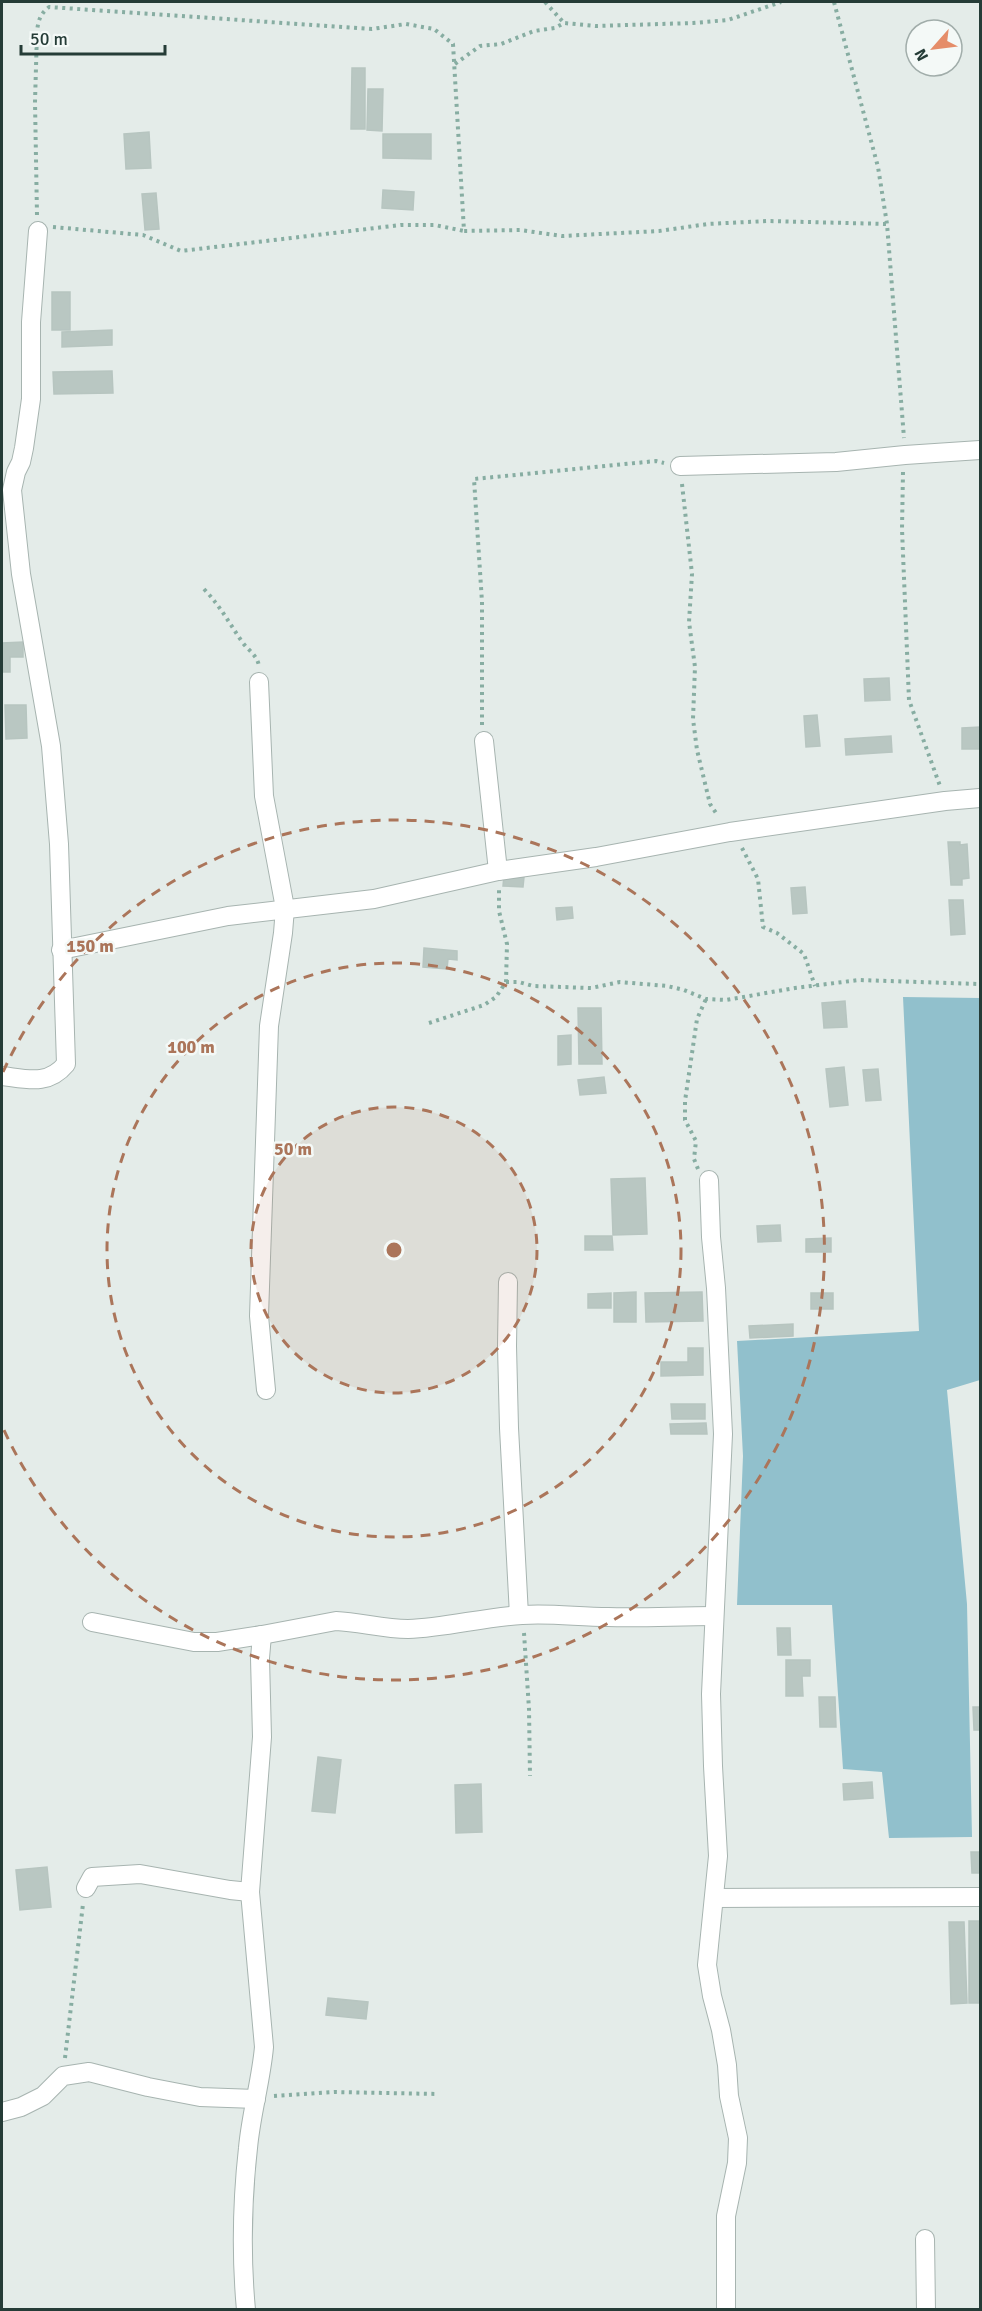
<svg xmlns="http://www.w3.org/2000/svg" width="982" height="2311" viewBox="0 0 982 2311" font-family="Signika,sans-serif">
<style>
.water{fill:#91c0cc}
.building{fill:#b9c7c2;stroke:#b7c5c0;stroke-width:1.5}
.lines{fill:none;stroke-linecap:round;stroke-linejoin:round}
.minor-casing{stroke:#a7b4b0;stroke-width:20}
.path{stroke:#87ada2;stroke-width:4;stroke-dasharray:3 4.5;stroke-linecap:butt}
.minor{stroke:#fff;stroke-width:18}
.ring{fill:none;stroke:#ab755a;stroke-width:3;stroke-dasharray:10 8}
.centre{fill:#ab755a;stroke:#f4f9f7;stroke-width:3}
.ring-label{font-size:18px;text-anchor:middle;font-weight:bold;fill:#ab755a;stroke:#f4f9f7;stroke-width:5;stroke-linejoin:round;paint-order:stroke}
</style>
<rect width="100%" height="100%" fill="#e4ece9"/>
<path class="water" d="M903,997L980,998V1380L947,1390L967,1604L972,1837L889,1838L882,1772L843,1769L832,1605H737L743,1456L737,1341L919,1331Z"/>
<g class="building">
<path d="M352,68H365V129H351Z"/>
<path d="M368,89H383L382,131L367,130Z"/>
<path d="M149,132L151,168L126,169L124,134Z"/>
<path d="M383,134H431V159L383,158Z"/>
<path d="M383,190L414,192L413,210L382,208Z"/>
<path d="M156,193L159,229L145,230L142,194Z"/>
<rect x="52" y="292" width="18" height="38"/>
<path d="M112,330V345L62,347V332Z"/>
<path d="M112,371L113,393L54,394L53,372Z"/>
<path d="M23,642V657H10V672H2V643Z"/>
<path d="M889,678L890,700L865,701L864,679Z"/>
<path d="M5,705H26L27,738L6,739Z"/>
<path d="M817,715L820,746L806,747L804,716Z"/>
<path d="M980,727V749H962V728Z"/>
<path d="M891,736L892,752L846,755L845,739Z"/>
<path d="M948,842H960V845L967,844L969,878L962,879V885H951Z"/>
<path d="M504,875L524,877L523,887L503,886Z"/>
<path d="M805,887L807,913L793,914L791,888Z"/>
<path d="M949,900H963L965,934L951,935Z"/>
<path d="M572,907L573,918L557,920L556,908Z"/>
<path d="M424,948L457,951V960L448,959L447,969L423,967Z"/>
<path d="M845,1001L847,1027L824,1028L822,1003Z"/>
<path d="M578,1008H601L602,1064H579Z"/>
<path d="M571,1035V1064L558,1065V1036Z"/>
<path d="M844,1067L848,1105L830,1107L826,1069Z"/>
<path d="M878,1069L881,1100L866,1101L863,1070Z"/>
<path d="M604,1077L606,1093L580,1095L578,1080Z"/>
<path d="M645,1178L647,1234L613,1235L611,1179Z"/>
<path d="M780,1225L781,1241L758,1242L757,1226Z"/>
<path d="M585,1236H612L613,1250H585Z"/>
<path d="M831,1238V1252H806V1239Z"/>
<path d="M636,1292V1322H614V1293Z"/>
<path d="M702,1292L703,1321L646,1322L645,1293Z"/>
<path d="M611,1293V1308H588V1294Z"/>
<rect x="811" y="1293" width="22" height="16"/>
<path d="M793,1324V1336L750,1338L749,1326Z"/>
<path d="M688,1348H703V1375L661,1376V1362H688Z"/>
<path d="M671,1404H705V1419H672Z"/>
<path d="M706,1423L707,1434H671L670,1424Z"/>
<path d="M777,1628H790L791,1655H778Z"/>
<path d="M786,1660H810V1676H802L803,1696H786Z"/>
<path d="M819,1697H835L836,1727H820Z"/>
<path d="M973,1707H980V1730H974Z"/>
<path d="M318,1757L341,1760L335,1813L312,1811Z"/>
<path d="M872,1782L873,1798L844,1800L843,1784Z"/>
<path d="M481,1784L482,1832L456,1833L455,1785Z"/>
<path d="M971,1852H980V1873H972Z"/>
<path d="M47,1867L51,1907L20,1910L16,1870Z"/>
<rect x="969" y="1921" width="11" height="82"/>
<path d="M949,1922H964L967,2003L951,2004Z"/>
<path d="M328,1998L368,2002L366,2019L326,2015Z"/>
</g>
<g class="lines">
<g class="minor-casing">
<g id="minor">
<path d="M680,466L836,462L905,455L980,450"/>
<path d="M259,682L264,796L285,908L283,933L269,1026L259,1316L266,1390"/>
<path d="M484,741L498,871"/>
<path d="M61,950L228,916L374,899L498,871L596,857L730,832L945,801L980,798"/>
<path d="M2,1076C27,1079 48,1086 66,1064L59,844L51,746L21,574L12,490L16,472L21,462L24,448L31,399V322L38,231"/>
<path d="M709,1180L711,1237L716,1288L723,1434L711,1694L713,1766L718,1856L707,1965L712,1996L721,2030L727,2065L729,2096L738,2138L737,2163L726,2216V2310"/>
<path d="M508,1282L507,1346L509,1428L519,1615"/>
<path d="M92,1622L194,1642H217L262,1635L336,1621C360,1622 383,1629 408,1629C446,1628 483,1617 522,1615C551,1613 579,1617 608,1617C643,1618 678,1616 714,1616"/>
<path d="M86,1888L92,1877L140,1874L230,1890L250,1892"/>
<path d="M715,1898L980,1897"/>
<path d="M2,2112L21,2107L43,2096L63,2076L89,2072L148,2087L200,2097L256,2099"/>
<path d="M925,2239L926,2310"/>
<path d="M246,2310C241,2256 242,2202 248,2148C251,2114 261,2081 264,2047L250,1892L262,1737L260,1658L262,1635"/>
</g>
</g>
<g class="path">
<path d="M545,2L564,23"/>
<path d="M834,2L878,167L887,224L904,438"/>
<path d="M455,64L480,46L501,44L534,31L555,28L564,23L596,26L693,23L728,20L781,2"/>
<path d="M37,215L35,102L37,32C38,21 40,14 49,7L372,29L406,24L434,29L453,44L464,231L520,230L562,236L659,231L708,224L768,221L887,224"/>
<path d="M53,227L143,235L181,251L401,225H435L464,231"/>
<path d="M903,472L902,529L909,700L940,786"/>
<path d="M682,484L692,574L689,622L695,667L693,719L697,750L710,804L718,816"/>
<path d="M204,589C221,607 229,623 243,643C249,651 257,655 259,666"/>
<path d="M482,725V602L474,479L656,461L664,463"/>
<path d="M742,848L758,879L763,927L777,933L804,954L815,986"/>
<path d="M506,982H519L533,986L591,988L620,982L667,986L684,990L706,999L726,1000L795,988L859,980L980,984"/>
<path d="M429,1023L484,1005L496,997L506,982L507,944L499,911V888"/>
<path d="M698,1169L694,1159L696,1141L685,1120V1101L697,1019L706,999"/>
<path d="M524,1633L529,1709L530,1776"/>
<path d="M65,2058L83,1904"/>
<path d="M274,2096L334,2092L438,2094"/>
</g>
<use href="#minor" class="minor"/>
</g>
<circle cx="394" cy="1250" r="143" fill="#ab755a" fill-opacity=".12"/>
<g class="ring">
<circle cx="394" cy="1250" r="143"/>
<circle cx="394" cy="1250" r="287"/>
<path d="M3 1072A430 430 0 1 1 3 1428"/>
</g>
<circle cx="394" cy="1250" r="9" class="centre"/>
<g class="ring-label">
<text x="90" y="952">150 m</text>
<text x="191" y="1053">100 m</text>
<text x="293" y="1155">50 m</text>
</g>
<rect width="982" height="2311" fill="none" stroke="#253c37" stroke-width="6"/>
<g transform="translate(934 48) rotate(242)"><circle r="28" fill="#f4f9f7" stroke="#a1adaa" stroke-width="1.5"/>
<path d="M0-4.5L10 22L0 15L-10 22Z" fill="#e58d69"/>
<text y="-9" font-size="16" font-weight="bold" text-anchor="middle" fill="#253c37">N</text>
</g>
<path d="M21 45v9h144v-9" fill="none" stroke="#253c37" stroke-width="3"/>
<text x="30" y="45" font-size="18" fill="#253c37" stroke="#f4f9f7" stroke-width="4.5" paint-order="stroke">50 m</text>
</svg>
